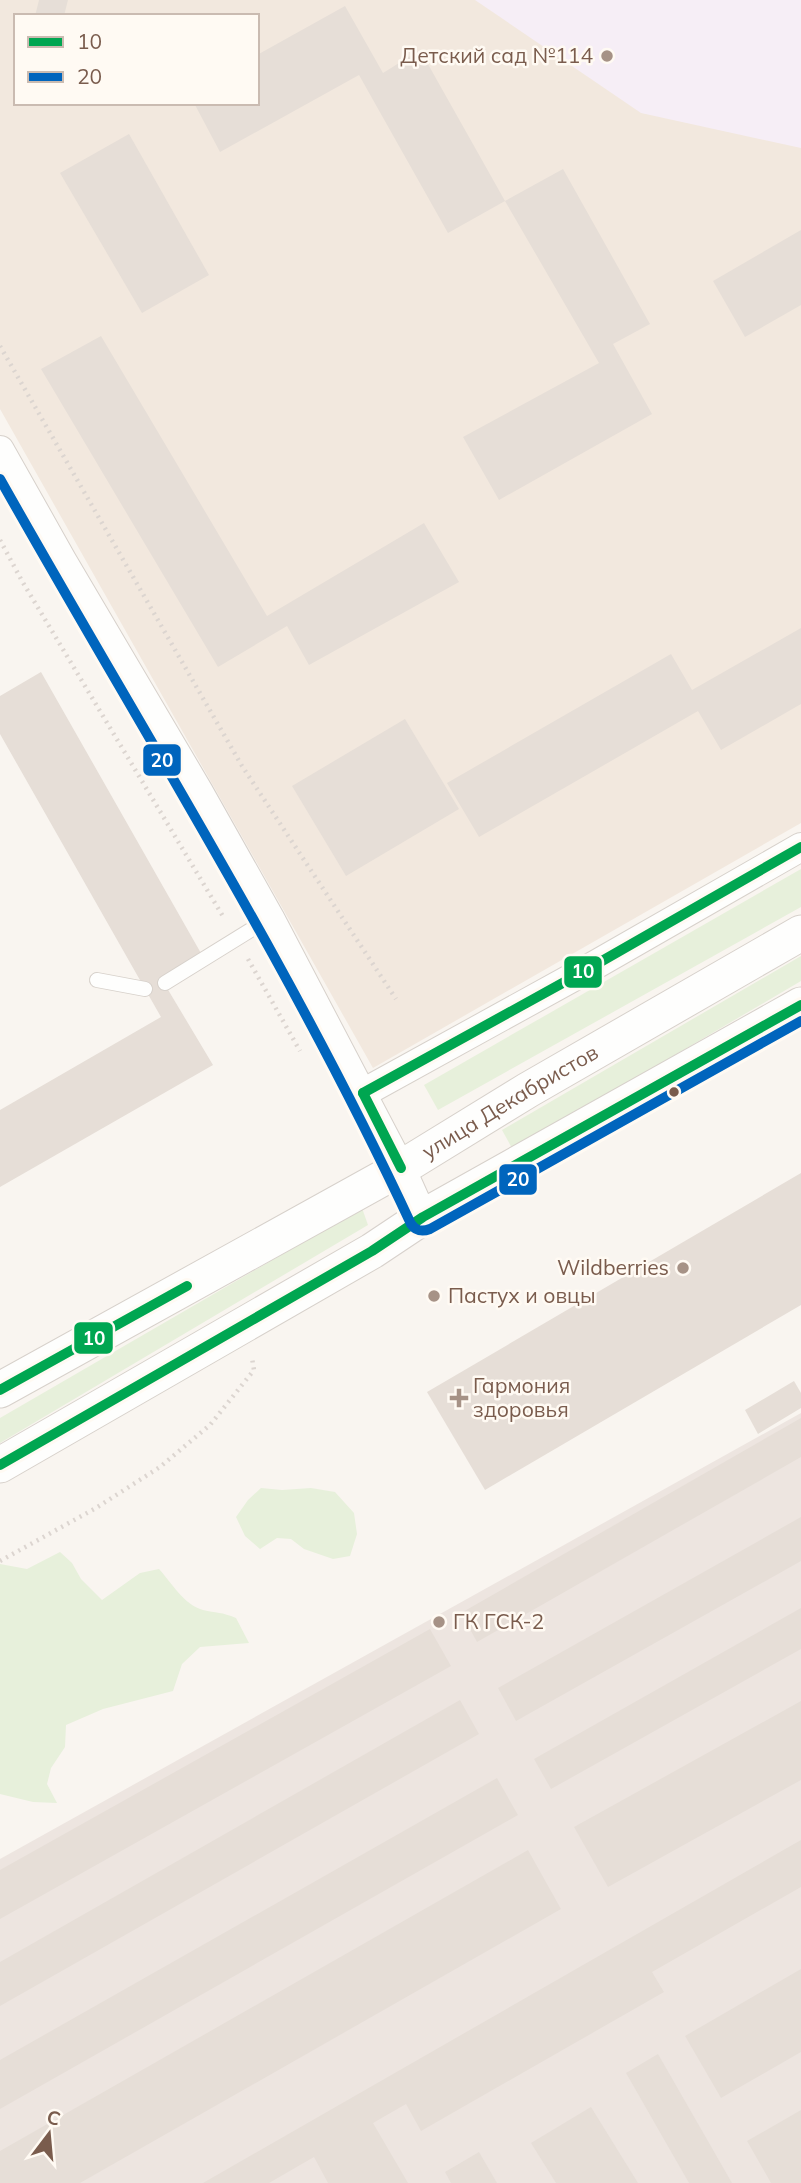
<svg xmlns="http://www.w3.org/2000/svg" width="801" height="2183" viewBox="0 0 801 2183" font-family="Mulish,sans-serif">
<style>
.residential{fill:#f2e8de;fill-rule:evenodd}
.industrial{fill:#ede5e0}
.education{fill:#f6eef6}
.green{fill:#e7f0db}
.building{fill:#e6ded7}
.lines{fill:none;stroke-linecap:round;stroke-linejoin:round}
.service-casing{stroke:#d7d1cb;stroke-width:16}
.minor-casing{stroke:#d7d1cb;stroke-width:30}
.tertiary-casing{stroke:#d7d1cb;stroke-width:37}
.path{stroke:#dcd5d0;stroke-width:4.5;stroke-dasharray:2 5;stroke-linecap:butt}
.service{stroke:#fefefd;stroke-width:14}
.minor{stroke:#fefefd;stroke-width:28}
.tertiary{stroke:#fefefd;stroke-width:35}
.bus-1-casing{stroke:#fffaf3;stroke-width:16}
.bus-2-casing{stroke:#fffaf3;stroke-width:16}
.bus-1{stroke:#00a651;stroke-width:10}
.bus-2{stroke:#0065bd;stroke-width:10}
.poi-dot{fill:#a69286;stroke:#fffaf3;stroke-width:2.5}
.bus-dot{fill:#7a5c4d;stroke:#fffaf3;stroke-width:2.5}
.labels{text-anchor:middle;stroke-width:5;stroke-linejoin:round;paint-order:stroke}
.poi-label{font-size:21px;fill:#7a5c4d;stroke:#fffaf3;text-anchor:start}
.street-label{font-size:21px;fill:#7a5c4d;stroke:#fffaf3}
.line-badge{stroke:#fffaf3;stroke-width:2.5}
.badge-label{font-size:19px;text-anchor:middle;font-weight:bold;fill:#fff}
</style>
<rect width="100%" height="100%" fill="#f9f5f0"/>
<path class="residential" d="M0,0H801V823L373,1068L0,409ZM16,16H257V103H16Z"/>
<path class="industrial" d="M801,1413V2183H0V1859Z"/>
<path class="education" d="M475,0H801V148L641,113Z"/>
<g class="green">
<path d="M801,869V907L438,1110L424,1085Z"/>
<path d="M801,956V981L513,1150L502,1130Z"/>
<path d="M362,1208L368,1225L0,1443V1418Z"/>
<path d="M261,1488L282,1490L311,1488L335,1492L354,1513L357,1534L350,1556L333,1559L304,1549L291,1539L277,1538L260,1549L245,1536L236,1517L248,1500Z"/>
<path d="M60,1552L72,1563L81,1579L102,1600L140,1573L159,1569C171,1582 184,1605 203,1610C216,1613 222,1612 236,1618L249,1643L200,1647L182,1664L173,1691L103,1709L66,1725L65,1747L51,1768L47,1784L57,1803L33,1802L0,1794V1564L27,1569Z"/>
</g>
<g class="building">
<path d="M39,0H68L64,16H35Z"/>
<path d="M345,6L383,73L420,50L505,201L563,169L650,324L613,344L652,414L499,500L463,437L599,363L505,201L448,233L359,75L220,152L194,103H257V55Z"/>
<path d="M129,134L209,275L142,313L60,173Z"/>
<path d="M801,230V305L745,337L713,281Z"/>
<path d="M101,336L267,616L424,523L459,582L309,665L287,626L218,667L41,369Z"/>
<path d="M801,628V704L721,750L698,711L479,837L447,783L671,654L692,690Z"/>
<path d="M41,672L202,955L161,978L213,1065L0,1187V1110L161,1017L0,734V696Z"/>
<path d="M405,719L459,809L346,876L292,786Z"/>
<path d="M801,1173V1305L485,1490L427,1392Z"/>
<path d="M794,1381L801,1393V1408L758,1434L745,1410Z"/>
<path d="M801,1418V1457L477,1642L461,1613Z"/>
<path d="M801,1517V1561L516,1721L498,1688Z"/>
<path d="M801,1608V1649L551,1789L534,1759Z"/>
<path d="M430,1629L451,1666L0,1919V1870Z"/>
<path d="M460,1700L479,1734L0,2006V1962Z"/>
<path d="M801,1701V1780L608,1887L574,1827Z"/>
<path d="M497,1778L518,1815L0,2109V2060Z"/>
<path d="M801,1840V1887L652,1972L664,1992L421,2131L406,2104L373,2123L408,2183H328L314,2157L269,2183H203Z"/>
<path d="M528,1850L561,1909L80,2183H0V2151Z"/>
<path d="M801,1969V2052L721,2098L685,2036Z"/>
<path d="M658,2054L732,2183H689L626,2073Z"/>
<path d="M591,2107L638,2183H556L531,2143Z"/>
<path d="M801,2110V2183H771L747,2141Z"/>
<path d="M479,2152L497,2183H451L445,2172Z"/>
</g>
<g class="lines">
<g class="service-casing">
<g id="service">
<path d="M97,980L145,989"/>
<path d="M165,983L270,918"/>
</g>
</g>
<g class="minor-casing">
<g id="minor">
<path d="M0,450L62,560L199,792L270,918L401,1168L423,1217"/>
<path d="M363,1093L588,969L801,847"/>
</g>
</g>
<g class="tertiary-casing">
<g id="tertiary">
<path id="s1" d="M0,1390L401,1168L528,1090L801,933"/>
<path d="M0,1465L372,1251L423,1217L801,1005"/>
</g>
</g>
<g class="path">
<path d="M0,346L242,766L396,999"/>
<path d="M0,540L22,581L224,918"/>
<path d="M248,959L300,1051"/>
<path d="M0,1561L96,1508L160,1467L210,1425L254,1370L252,1358"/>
</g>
<use href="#service" class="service"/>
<use href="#minor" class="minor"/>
<use href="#tertiary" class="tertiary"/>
<g class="bus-1-casing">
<g id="bus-1">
<path d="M363,1093L588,969L801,847"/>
<path d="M363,1093L401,1168"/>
<path d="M0,1390L187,1286"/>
<path d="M0,1465L372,1251L423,1217L801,1005"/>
</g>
</g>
<g class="bus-2-casing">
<path id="bus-2" d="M0,479C139,726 291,966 411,1224C416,1231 422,1232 430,1229L801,1021"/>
</g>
<use href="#bus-1" class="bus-1"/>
<use href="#bus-2" class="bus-2"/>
</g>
<g class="poi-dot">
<circle cx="607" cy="56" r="7"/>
<circle cx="683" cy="1268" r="7"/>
<circle cx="434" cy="1296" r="7"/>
<path d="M455.5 1387.5h7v7h7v7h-7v7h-7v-7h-7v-7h7z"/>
<circle cx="439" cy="1622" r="7"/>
</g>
<circle class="bus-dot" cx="674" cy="1092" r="6"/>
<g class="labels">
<g class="poi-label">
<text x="593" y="63" text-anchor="end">Детский сад №114</text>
<text x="669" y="1275" text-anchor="end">Wildberries</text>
<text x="448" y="1303">Пастух и овцы</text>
<text x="473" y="1393">Гармония<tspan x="473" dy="24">здоровья</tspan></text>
<text x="453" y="1629">ГК ГСК-2</text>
</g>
<g class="street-label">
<text dy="7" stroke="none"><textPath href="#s1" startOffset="586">улица Декабристов</textPath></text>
</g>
</g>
<g class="line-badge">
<rect x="142" y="743" width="40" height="34" rx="7" fill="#0065bd"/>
<rect x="563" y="955" width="40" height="34" rx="7" fill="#00a651"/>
<rect x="498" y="1163" width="40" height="33" rx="7" fill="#0065bd"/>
<rect x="73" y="1321" width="41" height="34" rx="7" fill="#00a651"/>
</g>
<g class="badge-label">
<text x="162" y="767">20</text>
<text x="583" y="978">10</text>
<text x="518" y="1186">20</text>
<text x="94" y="1345">10</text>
</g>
<rect x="14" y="14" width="245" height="91" fill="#fffaf3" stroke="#cabbb1" stroke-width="2"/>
<rect x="28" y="37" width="35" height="10" fill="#00a651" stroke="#cabbb1" stroke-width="2"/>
<text x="77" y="49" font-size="21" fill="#7a5c4d">10</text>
<rect x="28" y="72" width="35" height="10" fill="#0065bd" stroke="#cabbb1" stroke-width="2"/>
<text x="77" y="84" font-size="21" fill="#7a5c4d">20</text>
<g transform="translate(49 2134) rotate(16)" stroke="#fffaf3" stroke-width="5" paint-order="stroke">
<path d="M0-5L12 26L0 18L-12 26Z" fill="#7a5c4d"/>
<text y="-10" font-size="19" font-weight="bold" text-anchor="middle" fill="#7a5c4d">С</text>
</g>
</svg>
